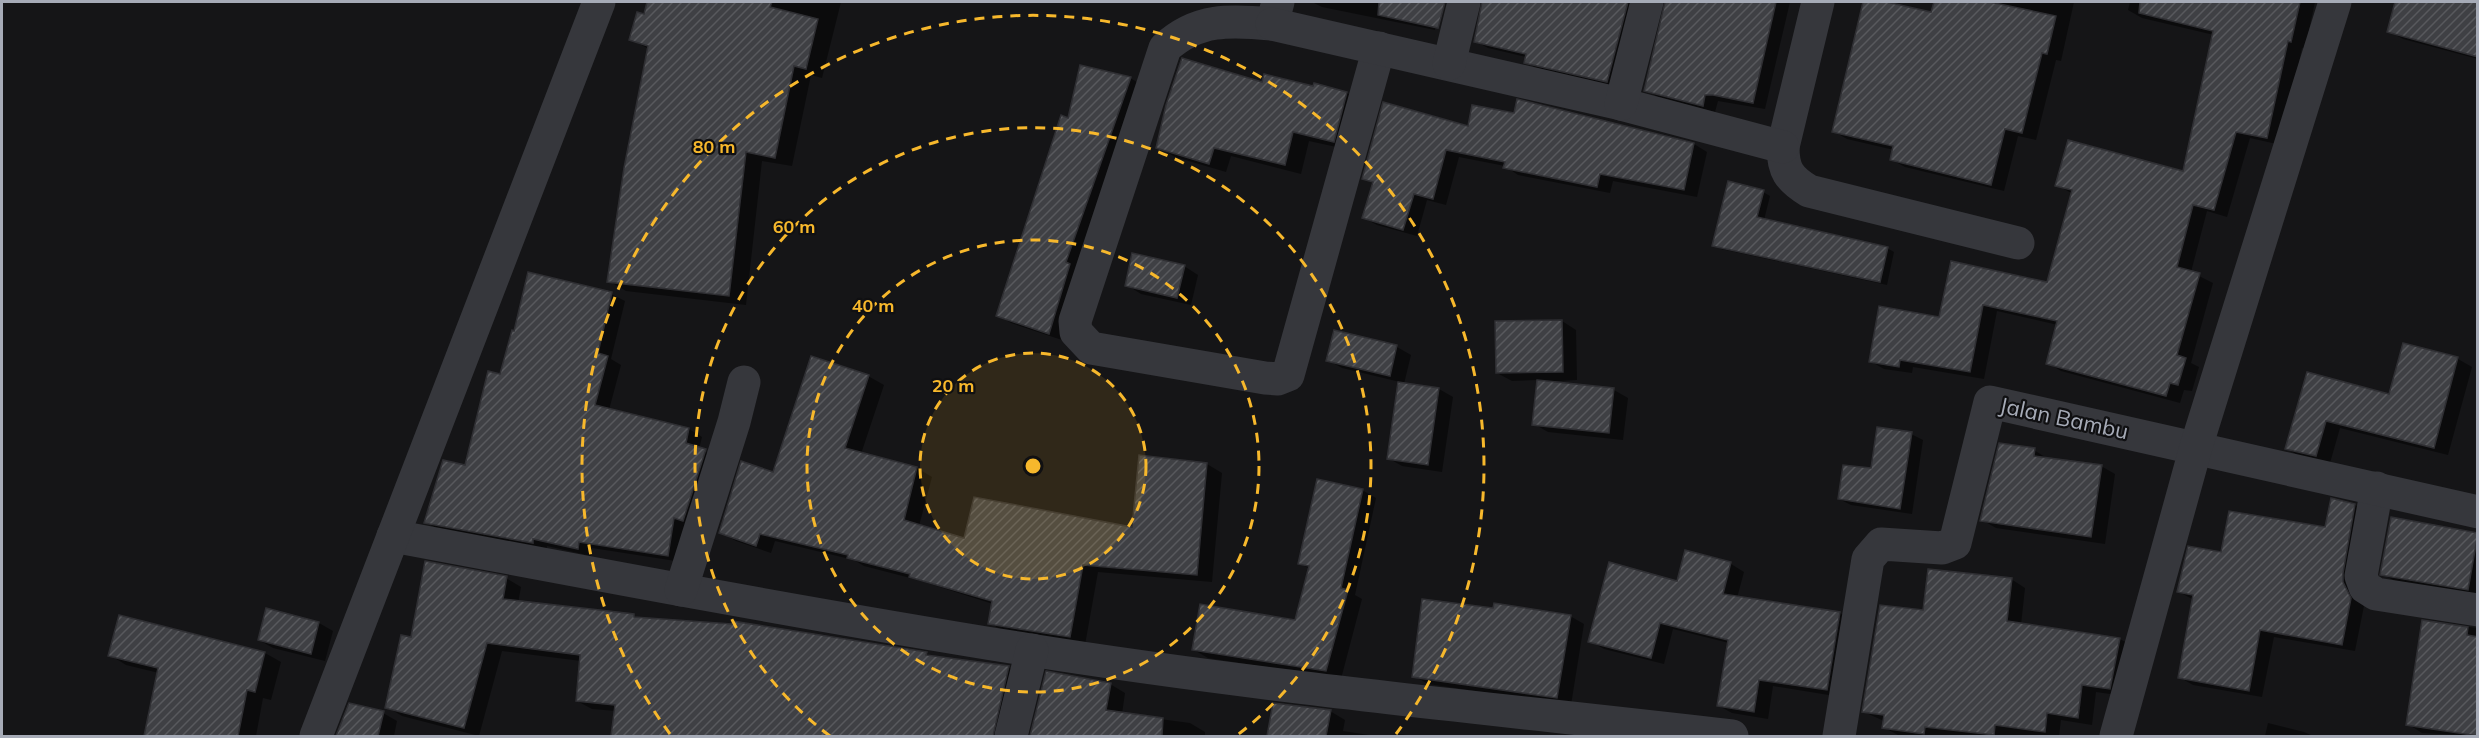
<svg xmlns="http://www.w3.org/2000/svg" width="2479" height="738" viewBox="0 0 2479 738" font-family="Mulish,sans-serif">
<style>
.shadow{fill:#0007}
.building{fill:url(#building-hatch);stroke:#2f2f33;stroke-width:1.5}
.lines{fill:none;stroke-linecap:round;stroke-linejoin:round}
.minor{stroke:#36373c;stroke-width:33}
.ring{fill:none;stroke:#f7b82c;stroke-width:3;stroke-dasharray:10 8}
.labels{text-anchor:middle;stroke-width:4.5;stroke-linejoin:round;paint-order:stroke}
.street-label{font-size:22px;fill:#a6abb7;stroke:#101012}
.centre{fill:#f7b82c;stroke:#101012;stroke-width:3}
.ring-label{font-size:18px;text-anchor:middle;font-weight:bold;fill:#f7b82c;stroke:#101012;stroke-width:4.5;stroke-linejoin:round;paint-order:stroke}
</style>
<defs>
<pattern id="building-hatch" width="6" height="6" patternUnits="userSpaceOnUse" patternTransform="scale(1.5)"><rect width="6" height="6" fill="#3f4044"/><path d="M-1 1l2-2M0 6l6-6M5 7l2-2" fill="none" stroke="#58595d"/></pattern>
</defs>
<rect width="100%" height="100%" fill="#151517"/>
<g class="shadow">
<path d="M649,2H841L822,78L811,75L792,166L762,161L746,305L626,291L609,281L649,49L630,39L645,16Z"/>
<path d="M1312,2H1441L1435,30L1322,7Z"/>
<path d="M1484,2H1643L1620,88L1538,69L1526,62V57L1488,48L1475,41Z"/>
<path d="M1667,2H1790L1765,109L1718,101L1715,112L1658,97L1646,90Z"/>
<path d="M1865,2H1880L1933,14L1935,2H2074L2061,61L2056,60L2036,140L2018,136L2004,191L1905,167L1892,160L1894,150L1847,139L1833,131Z"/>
<path d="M2130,2H2328L2327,5L2315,2L2305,49L2302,48L2281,145L2250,138L2227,217L2207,211L2191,272L2213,283L2191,363L2199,367L2192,391L2184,390L2180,403L2061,371L2048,363L2058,325L1997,311L1984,379L1913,367L1912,373L1884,369L1870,361L1941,319L1953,262L2048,284L2073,194L2057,185L2184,173L2214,35L2142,18L2128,10Z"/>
<path d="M2397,2H2478V59L2403,39L2389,31Z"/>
<path d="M1130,78L1144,86L1062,340L1011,323L998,315L1069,120Z"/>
<path d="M1263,84L1314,87L1315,84L1347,93L1363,103L1350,150L1309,141L1301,174L1231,156L1226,172L1175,157L1158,147Z"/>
<path d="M1518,101L1694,144L1707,152L1697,197L1613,181L1610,193L1518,175L1505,166L1459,157L1446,205L1427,200L1417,236L1377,225L1364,218L1374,184L1364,178L1469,128L1515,115Z"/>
<path d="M1763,192L1770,196L1764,220L1887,248L1894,252L1887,285L1721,249L1714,245Z"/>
<path d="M1184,266L1198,275L1191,305L1141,294L1127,285Z"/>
<path d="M611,294L625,301L611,359L621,365L609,410L689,429L702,437L699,449L718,458L682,562L592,548L591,556L547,546L546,550L439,530L426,522L466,467L501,376Z"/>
<path d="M1562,321L1576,330L1577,380L1541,382L1614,390L1628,398L1623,440L1548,432L1534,424L1538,380L1512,381L1497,373L1496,323Z"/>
<path d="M1335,332L1397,347L1411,355L1404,384L1439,389L1453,397L1442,472L1402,466L1388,458L1400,382L1342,368L1328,360Z"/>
<path d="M2404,345L2458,359L2472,367L2448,455L2340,428L2330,463L2301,457L2287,449L2308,374L2390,396Z"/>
<path d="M868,376L884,385L861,454L917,468L932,477L919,526L965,540L1134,529L1207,464L1222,473L1212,582L1098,572L1085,645L1005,632L990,623L993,604L918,580L864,566L854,560L775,541L771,553L736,541L720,532Z"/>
<path d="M1911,434L1923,440L1912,514L1851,505L1839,499Z"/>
<path d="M2034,450L2048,459L2101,466L2115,474L2105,544L1996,528L1982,520Z"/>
<path d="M1362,490L1376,498L1355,595L1362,599L1341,679L1208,658L1194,650L1296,622L1310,569L1299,563Z"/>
<path d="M2355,505L2368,513L2356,591L2364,606L2355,651L2274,637L2262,697L2193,685L2179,677L2194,600L2179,592L2222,554L2327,529Z"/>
<path d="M2478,534V596L2397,582L2382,574Z"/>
<path d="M1686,552L1731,564L1744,572L1737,598L1840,613L1853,621L1841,697L1773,686L1768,719L1732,713L1719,706L1729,643L1673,629L1664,664L1604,649L1590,641L1678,583Z"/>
<path d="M506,578L521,587L518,603L926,653L933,657L1008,667L1023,676L1008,736H796L800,719L748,711L745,736H613L616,711L592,709L577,701L581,661L502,651L479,736L402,716L387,707L412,639Z"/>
<path d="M2011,579L2025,588L2021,625L2120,639L2134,647L2124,696L2096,692L2092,725L2061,720L2059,736H1908L1898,735L1883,727L1884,721L1864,712L1925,611Z"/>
<path d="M1495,610L1570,616L1584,624L1571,705L1428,684L1414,676Z"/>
<path d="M2423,622L2478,628V736L2422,733L2408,724Z"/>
<path d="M319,623L333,631L325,661L273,648L259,640Z"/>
<path d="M265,653L281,662L271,700L263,698L256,736H146L159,673L126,665L110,655Z"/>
<path d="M1047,673L1110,684L1125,693L1122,714L1190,723L1205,732V736H1032Z"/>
<path d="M1274,704L1330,711L1345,720L1343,731L1375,736H1269Z"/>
<path d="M350,705L383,713L397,721L394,736H338Z"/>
<path d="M2268,723L2304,732L2313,736H2265Z"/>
<path d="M1398,734L1414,736H1398Z"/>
</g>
<g class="building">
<path d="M647,2H772L770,7L818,19L806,69L794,66L775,158L746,152L729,296L607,282L624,168L648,46L629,40L637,12L644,14Z"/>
<path d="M1379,2H1445L1438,28L1378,15Z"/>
<path d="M1482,2H1628L1607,82L1524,63L1526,54L1474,42Z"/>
<path d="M1665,2H1776L1753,103L1713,95H1705L1703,106L1644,91Z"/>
<path d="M1863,2H1887L1931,12L1934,2H1990L2056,16L2047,54L2042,53L2022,133L2005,129L1991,185L1890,160L1893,146L1832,132Z"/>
<path d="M2140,2H2300L2291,42L2288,41L2267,138L2236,132L2214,210L2193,205L2177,267L2200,273L2177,355L2186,358L2178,385L2170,383L2166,396L2046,364L2057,321L1983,305L1970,372L1900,360L1899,367L1869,362L1879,306L1939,317L1951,261L2047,282L2072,190L2055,186L2068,140L2183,171L2213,31L2139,13Z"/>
<path d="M2395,2H2478V57L2387,32Z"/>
<path d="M1182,58L1262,82L1264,74L1313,86L1314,83L1347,92L1334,142L1293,132L1285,165L1214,148L1209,164L1156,148L1166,105Z"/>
<path d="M1080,65L1131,77L1066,262L1070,264L1049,334L996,316L1061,115L1068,118Z"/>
<path d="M1517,99L1694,143L1684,190L1600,174L1597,187L1503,168L1505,162L1446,150L1433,199L1414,194L1403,230L1362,218L1373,182L1362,179L1383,102L1468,126L1472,105L1514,113Z"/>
<path d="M1728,181L1764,190L1757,217L1888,247L1880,282L1712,246Z"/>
<path d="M1132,253L1185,265L1177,298L1125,286Z"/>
<path d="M528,272L612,292L598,353L608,356L595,405L689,428L686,443L706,449L683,521L674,518L668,556L579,542L578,549L533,539V543L424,523L443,460L465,465L488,371L500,374L512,330L514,331Z"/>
<path d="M1562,320L1563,372L1496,373L1495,321Z"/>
<path d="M1334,330L1397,345L1390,376L1326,361Z"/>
<path d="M2403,343L2458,357L2434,448L2326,421L2316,456L2285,449L2307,372L2389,394Z"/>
<path d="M811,356L869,375L845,448L917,467L904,520L964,538L974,497L1132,527L1139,455L1207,463L1197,575L1083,565L1070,637L988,624L992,601L909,577L910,574L847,558L848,555L760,534L756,546L719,533L741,461L773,472Z"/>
<path d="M1537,380L1614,388L1609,433L1532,425Z"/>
<path d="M1398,382L1439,388L1428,465L1387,459Z"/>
<path d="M1877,427L1912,432L1900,509L1838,499L1843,465L1871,468Z"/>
<path d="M1999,443L2035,448L2034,456L2102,465L2091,537L1980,521Z"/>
<path d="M1317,479L1363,489L1341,588L1348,590L1326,671L1192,650L1200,604L1295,620L1309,566L1298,564Z"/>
<path d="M2331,498L2355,504L2343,573V582L2351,598L2342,645L2260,630L2249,691L2178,678L2193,595L2177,592L2188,546L2221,552L2229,511L2325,527Z"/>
<path d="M2391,517L2478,533L2468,590L2380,575Z"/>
<path d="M1685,550L1731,562L1723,594L1840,612L1827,690L1759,680L1754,712L1717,706L1728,640L1660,623L1651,658L1588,642L1609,562L1677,581Z"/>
<path d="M425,561L507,576L503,599L634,614V617L732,624V621L927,652L926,655L1009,666L993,736H611L615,705L576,701L580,655L487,643L464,728L385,708L401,635L411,637Z"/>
<path d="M1928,569L2012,578L2007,621L2120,638L2110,689L2082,685L2078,718L2047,713L2045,732L1995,725L1994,735L1925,727L1924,734L1882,728L1884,715L1862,712L1880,605L1923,610Z"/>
<path d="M1422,599L1493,608L1494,603L1571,615L1557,698L1412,677Z"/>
<path d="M266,608L319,622L311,654L258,640Z"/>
<path d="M119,615L265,652L255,692L247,690L238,736H144L158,668L108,656Z"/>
<path d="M2422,620L2468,627L2467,635L2478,637V736L2406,725Z"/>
<path d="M1046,671L1111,683L1106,710L1163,718L1162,736H1030Z"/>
<path d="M349,703L384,711L378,736H336Z"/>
<path d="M1273,703L1331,710L1326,736H1267Z"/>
</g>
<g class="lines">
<g class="minor">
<path d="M1278,2L1272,24C1231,20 1197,18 1165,48L1075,321L1076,332L1091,348L1265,378L1278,379L1288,375L1379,48"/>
<path d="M1818,2L1783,147C1783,170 1789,179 1809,191L2018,243"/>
<path d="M1272,24L1621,104L1783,147"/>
<path d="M1449,64L1464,2"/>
<path d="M1621,104L1647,2"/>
<path d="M2377,488L2361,576L2365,587L2376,594L2478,610"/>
<path d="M393,536C605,576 817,616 1030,650C1263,687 1498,709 1732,736"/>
<path d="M681,590L734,422L744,382"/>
<path d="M316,736L599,2"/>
<path d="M1011,736L1032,650"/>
<path d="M1839,736L1868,559L1881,544L1942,548L1955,543L1990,402L2478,512"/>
<path d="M2116,736L2196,447L2335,2"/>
</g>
</g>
<circle cx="1033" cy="466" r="113" fill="#f7b82c" fill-opacity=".12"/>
<g class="ring">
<circle cx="1033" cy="466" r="113"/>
<circle cx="1033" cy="466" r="226"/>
<path d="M830 736A338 338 0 1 1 1236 736"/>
<path d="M670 734A451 451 0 1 1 1396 734"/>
</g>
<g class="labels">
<g class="street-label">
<text transform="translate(2064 418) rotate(12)" y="8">Jalan Bambu</text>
</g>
</g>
<circle cx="1033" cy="466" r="9" class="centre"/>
<g class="ring-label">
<text x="714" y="153">80 m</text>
<text x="794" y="233">60 m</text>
<text x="873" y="312">40 m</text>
<text x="953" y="392">20 m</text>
</g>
<rect width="2479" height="738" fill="none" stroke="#a6abb7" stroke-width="6"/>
</svg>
